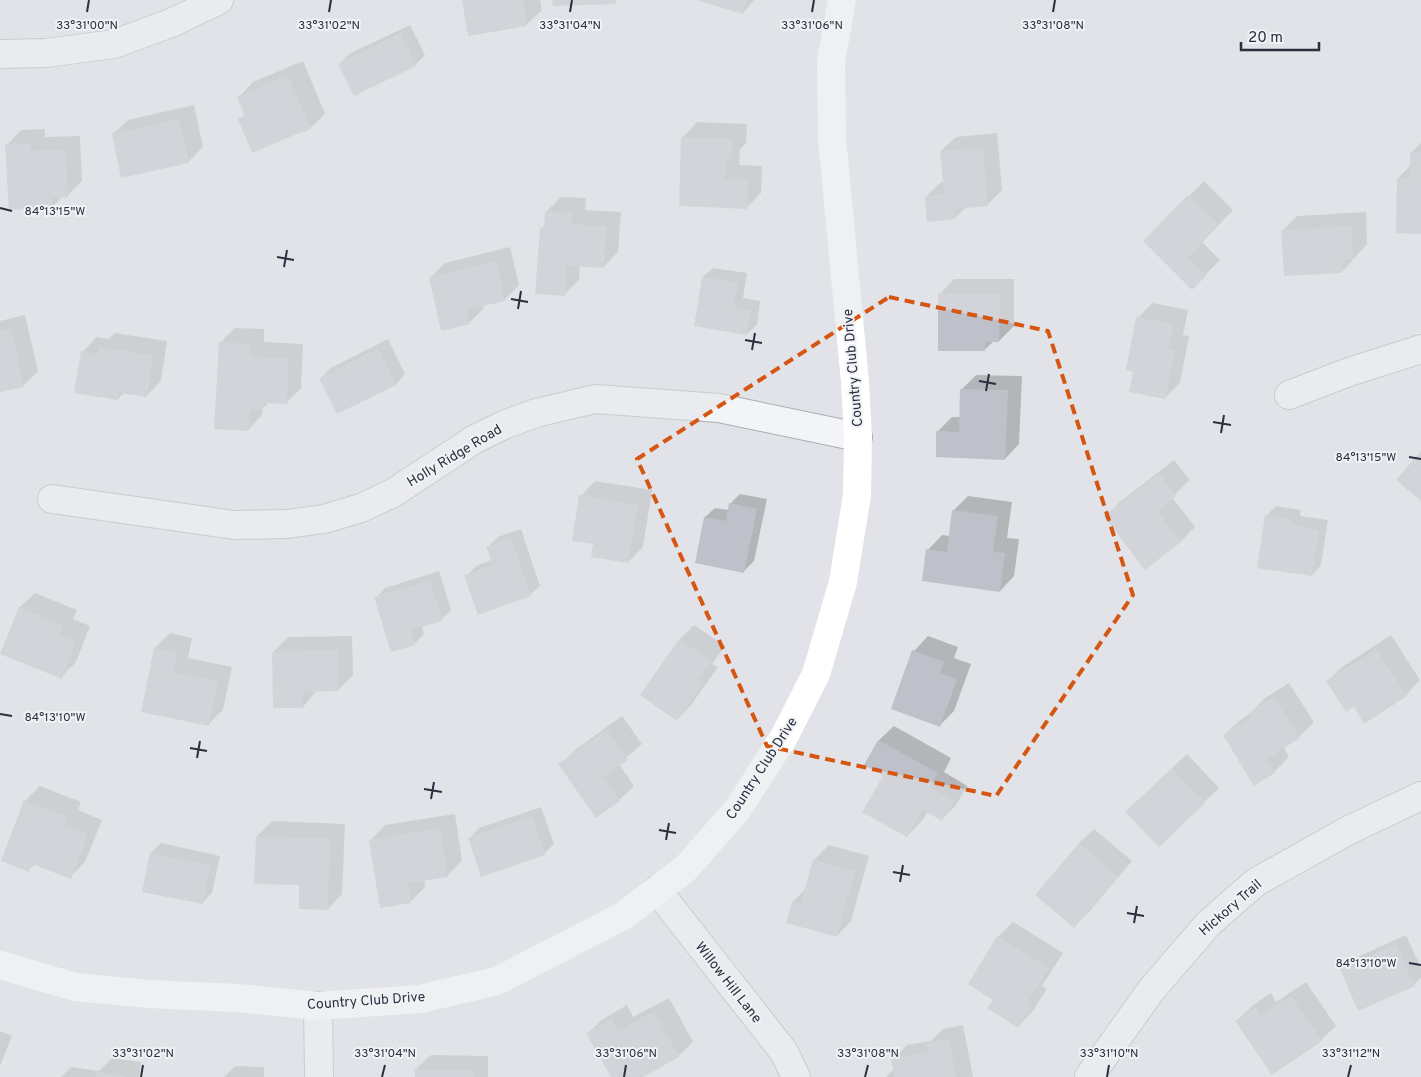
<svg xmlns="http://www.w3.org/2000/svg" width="1421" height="1077" viewBox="0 0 1421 1077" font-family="Overpass,sans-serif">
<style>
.shadow{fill:#0003}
.building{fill:#bfc1ca}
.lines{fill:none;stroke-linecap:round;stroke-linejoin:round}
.street-casing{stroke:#aaadb5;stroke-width:30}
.street{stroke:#f3f4f7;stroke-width:28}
.secondary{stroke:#fff;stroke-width:28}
.marked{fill:none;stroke:#d55511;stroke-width:4;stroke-dasharray:10 6;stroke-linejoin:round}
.ticks{fill:none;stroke:#2b2f3e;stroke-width:2}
.labels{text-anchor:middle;stroke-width:4;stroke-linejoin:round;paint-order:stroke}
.street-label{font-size:14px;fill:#2b2f3e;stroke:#f0f2f6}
.ticks-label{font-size:12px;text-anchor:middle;fill:#2b2f3e;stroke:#f0f2f6;stroke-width:4;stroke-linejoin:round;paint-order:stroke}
</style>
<rect width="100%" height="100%" fill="#e1e3e8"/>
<g class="shadow">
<path d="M463,0H540L542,10L527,24L469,35Z"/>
<path d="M698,0H754L743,13Z"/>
<path d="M410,25L425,55L415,65L340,64L349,54Z"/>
<path d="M303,61L325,114L310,128L239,120L246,114L239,97L253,82Z"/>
<path d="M194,105L203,147L188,162L113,134L128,120Z"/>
<path d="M697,122L747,124L746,143L740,149L739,165L762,166L761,193L746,208L680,205L683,137Z"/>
<path d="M45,129V137L80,136L82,181L67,196H63L52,207L7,145L21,130Z"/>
<path d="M997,133L1002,190L988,204L967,206L955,218L926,197L941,182H944L941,151L956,137Z"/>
<path d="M1421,143V232L1398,178L1411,165L1412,152Z"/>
<path d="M1204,181L1233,210L1202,242L1220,260L1192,288L1145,241Z"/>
<path d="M561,197L586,198L585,210L621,212L618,252L603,267L580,265L579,280L565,294L541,229L546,224V212Z"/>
<path d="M1366,212L1367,244L1342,272L1283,230L1297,216Z"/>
<path d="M510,247L519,285L504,300L483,305L484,308L469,323L430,278L445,263Z"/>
<path d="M713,268L747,273L743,298L760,301L757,324L747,334L703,277Z"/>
<path d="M954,279H1014V326L999,341H994L984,350L940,294Z"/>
<path d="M1152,303L1188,310L1183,335L1189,336L1180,383L1165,398L1134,371L1138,318Z"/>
<path d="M25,315L38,371L24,385L0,391V321Z"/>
<path d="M235,328L264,329V342L303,344L301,388L286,403L269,402L263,408L262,415L248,430L220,343Z"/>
<path d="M115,333L167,341L161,381L146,396L124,392L118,399L82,352L97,337L108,339Z"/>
<path d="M388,339L405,374L396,384L338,413L321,378L331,368Z"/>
<path d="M976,375L1022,376L1019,444L1005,459L938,431L952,417H961L962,389Z"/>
<path d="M1174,460L1190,480L1172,497L1195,527L1181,541L1146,568L1106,516L1120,502Z"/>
<path d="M595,481L652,490L643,547L628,562L594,543L581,496Z"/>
<path d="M740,494L767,499L754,561L744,571L705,517L715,508L729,510L730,504Z"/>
<path d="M968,496L1012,502L1007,538L1019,539L1014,576L1000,591L928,550L942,535L950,536L954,510Z"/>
<path d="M1276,506L1301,510L1300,516L1328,520L1321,565L1312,575L1267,515Z"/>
<path d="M521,529L540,586L530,595L466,576L476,566L492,560L488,547L498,537Z"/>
<path d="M439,571L451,610L441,620L422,626L424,634L415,643L392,651L376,598L385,588Z"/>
<path d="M35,593L77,610L73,619L90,626L76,662L61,677L2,653L20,607Z"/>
<path d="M694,625L725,646L712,664L718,667L691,705L677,720L642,695L680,639Z"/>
<path d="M170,633L192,638L188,658L232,667L223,710L208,724L142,711L155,648Z"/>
<path d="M1391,635L1420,680L1406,695L1354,706L1328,681L1342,667Z"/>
<path d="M352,636L353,675L338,690H317L303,707L273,652L288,637Z"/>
<path d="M928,636L958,647L954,658L971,664L954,711L939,726L914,651Z"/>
<path d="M1289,683L1314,722L1299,737L1283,747L1289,757L1274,772L1254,784L1224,735L1239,721L1251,713L1265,698Z"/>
<path d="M622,716L642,744L619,764L634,786L619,800L597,816L560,765L575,750Z"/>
<path d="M894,726L951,758L944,772L967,786L956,805L942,819L928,811L922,821L907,836L884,775L866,765L879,740Z"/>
<path d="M1187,754L1219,788L1204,802L1142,797Z"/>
<path d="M40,786L81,802L78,810L102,820L85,862L70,877L35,864L28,870L25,801Z"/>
<path d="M541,807L554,844L544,854L470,838L479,828Z"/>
<path d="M455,814L462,861L447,876L424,879L425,887L410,902L371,840L385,825Z"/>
<path d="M272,821L345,824L342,894L328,909L301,884L257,836Z"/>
<path d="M1094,829L1132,861L1089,912L1074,926L1079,843Z"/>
<path d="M161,843L220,856L212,893L202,903L143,891L151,853Z"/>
<path d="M829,845L869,856L851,921L837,936L793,902L806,888L814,860Z"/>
<path d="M1013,922L1063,953L1042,986L1047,989L1032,1012L1018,1027L994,999L998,937Z"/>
<path d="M1406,935L1421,968V978L1414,985L1341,969L1351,960Z"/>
<path d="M1306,982L1336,1026L1321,1040L1237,1021L1252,1006L1271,993L1276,1002Z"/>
<path d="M669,998L693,1042L678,1056L641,1077H612L588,1033L603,1019L627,1005L633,1017Z"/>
<path d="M963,1025L973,1077H886L894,1069L893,1060L907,1045L931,1041L943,1029Z"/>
<path d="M0,1031L12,1036L0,1066Z"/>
<path d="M431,1055L488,1056V1077H416V1069Z"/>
<path d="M112,1058L141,1062L139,1077H61L71,1067L99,1071Z"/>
<path d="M235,1066L264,1067V1077H224Z"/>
</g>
<g class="building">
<path d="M462,0H523L527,26L468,36Z"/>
<path d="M552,0H616V4L553,6Z"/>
<path d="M696,0H747L743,14Z"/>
<path d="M400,33L416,66L354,96L338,64Z"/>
<path d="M288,75L311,129L299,134V133L252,153L238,119L245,116L237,97Z"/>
<path d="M179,119L189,163L121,178L112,134Z"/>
<path d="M681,137L733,139L732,159H726L725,179L748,180L747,209L679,206Z"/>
<path d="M31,143V151L66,150L68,197L52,198V208L9,210L5,144Z"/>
<path d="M983,147L988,206L955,209V219L927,222L925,196L944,194L940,151Z"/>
<path d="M1410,152H1421V234L1396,233L1397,178H1410Z"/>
<path d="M1188,195L1219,225L1188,257L1207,275L1192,290L1143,241Z"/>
<path d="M545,211L572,213L571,224L606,226L604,268L567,266L565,296L535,294L540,228H544Z"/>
<path d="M1351,226L1353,260L1342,261V273L1284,276L1281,230Z"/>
<path d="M496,261L505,301L466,310L470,324L441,331L429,277Z"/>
<path d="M702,277L738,282L734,307L751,310L747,335L694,326Z"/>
<path d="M938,293H1000L999,342H985V351H938Z"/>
<path d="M1136,317L1174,324L1169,349L1175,351L1165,399L1129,392L1133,372L1126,370Z"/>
<path d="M11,328L24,387L0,392V331Z"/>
<path d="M219,342L250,344V356L289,358L287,404L264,403L263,409H250L248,431L214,429Z"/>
<path d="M99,347L153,355L147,397L119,393L118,400L74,393L81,351L98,354Z"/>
<path d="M378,348L396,385L337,414L319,378Z"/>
<path d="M960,389L1008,390L1005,460L936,457V431L959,432Z"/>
<path d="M1421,451V501L1396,480Z"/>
<path d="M1159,473L1176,496L1157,511L1181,542L1145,570L1104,516Z"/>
<path d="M579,495L638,505L628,563L591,557L593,544L572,541Z"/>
<path d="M729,503L757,509L744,573L695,563L704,517L726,521Z"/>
<path d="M952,510L998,516L993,552L1005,553L1000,592L922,581L926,549L947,552Z"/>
<path d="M1265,515L1292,519L1291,525L1319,530L1312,576L1257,568Z"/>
<path d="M511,538L531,596L478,615L464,575L493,565L486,547Z"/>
<path d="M430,580L442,621L411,630L415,645L391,652L374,597Z"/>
<path d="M19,607L63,625L59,634L76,641L62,679L0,654Z"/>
<path d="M679,639L711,661L699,679L704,682L677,721L640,695Z"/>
<path d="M154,648L178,653L174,673L218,681L209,726L141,712Z"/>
<path d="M1376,649L1407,696L1364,724L1354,707L1346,712L1326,681Z"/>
<path d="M338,650L339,691L303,692V708H273L272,652Z"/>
<path d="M912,650L944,662L940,673L957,679L940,727L891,709Z"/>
<path d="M1274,697L1300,738L1267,759L1275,773L1254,786L1223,735L1252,717L1249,713Z"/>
<path d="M607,730L628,760L603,777L620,801L596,818L558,764Z"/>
<path d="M878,740L938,773L930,787L954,801L942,821L923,810L907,837L862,812L883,776L864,765Z"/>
<path d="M1172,768L1205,803L1159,847L1125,812Z"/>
<path d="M24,800L67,817L64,825L88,834L71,879L32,864L29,872L1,861Z"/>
<path d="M532,816L545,855L481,877L468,838Z"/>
<path d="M440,828L448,877L408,883L411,903L380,908L369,840Z"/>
<path d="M256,836L330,838L328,910L299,909V885L254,884Z"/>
<path d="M1079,843L1118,877L1074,928L1035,895Z"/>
<path d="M150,853L211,865L203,904L142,892Z"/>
<path d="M813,859L855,871L837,937L786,923L792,901L801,904Z"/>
<path d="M997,936L1049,968L1028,1001L1033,1004L1018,1028L987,1008L993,1000L968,984Z"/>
<path d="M1396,944L1415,986L1358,1011L1340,969Z"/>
<path d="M1291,996L1322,1041L1272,1075L1235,1021L1256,1007L1261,1015Z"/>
<path d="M654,1011L679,1057L643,1077H611L586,1033L612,1019L618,1031Z"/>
<path d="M949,1039L956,1077H895L891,1059L928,1052L927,1043Z"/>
<path d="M415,1069L474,1070V1077H415Z"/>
<path d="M96,1072L123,1076V1077H95Z"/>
</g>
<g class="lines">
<g class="street-casing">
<g id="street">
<path d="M0,54L46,53L114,44L171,23L219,0"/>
<path d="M1289,395L1349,372L1421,349"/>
<path d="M52,499L234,525L287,524L324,519L361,508L393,493L475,439L506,424L536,413L595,399L719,408L858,437"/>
<path d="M657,890L784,1052L796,1077"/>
<path d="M318,1006L319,1077"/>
<path d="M1089,1077L1152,989L1209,923L1256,882L1349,830L1421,796"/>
</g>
</g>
<use href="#street" class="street"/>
<path class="secondary" d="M0,965L75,987L149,994L237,998L318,1006L420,999L497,981L623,916L686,868L737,810L784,737L816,674L843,582L857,495L858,437L855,382L832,138L831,61L842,0"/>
</g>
<path d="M0 0H1421V1077H0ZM889,297L1048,331L1133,595L996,796L767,746L637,459Z" fill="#e1e3e8" fill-opacity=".55" fill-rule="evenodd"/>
<path class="marked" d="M889,297L1048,331L1133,595L996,796L767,746L637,459Z"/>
<path class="ticks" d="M87,12L89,0M329,12L331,0M570,12L572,0M812,12L814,0M1053,12L1055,0M0,208L12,211M277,257L294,260M284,267L287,250M511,299L528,302M518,309L521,291M745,340L762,343M752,350L755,333M979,381L996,384M986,391L989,374M1213,422L1231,425M1221,433L1224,415M1409,457L1421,459M0,714L12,716M190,748L207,751M197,758L200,741M424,789L442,792M431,799L434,782M659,830L676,833M666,840L669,823M893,872L910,875M900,882L903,865M1127,913L1144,916M1134,923L1137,906M1409,963L1421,965M141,1077L143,1065M382,1077L385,1065M624,1077L626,1065M865,1077L868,1065M1107,1077L1109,1065M1348,1077L1351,1065"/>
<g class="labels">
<g class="street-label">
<text transform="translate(852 368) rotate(-95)" y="5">Country Club Drive</text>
<text transform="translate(454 455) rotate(-31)" y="5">Holly Ridge Road</text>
<text transform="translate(761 768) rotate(-57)" y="5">Country Club Drive</text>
<text transform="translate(1230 907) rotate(-41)" y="5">Hickory Trail</text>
<text transform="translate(729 982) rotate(52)" y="5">Willow Hill Lane</text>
<text transform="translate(366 1000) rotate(-4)" y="5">Country Club Drive</text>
</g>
</g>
<g class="ticks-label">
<text x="87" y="29">33°31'00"N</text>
<text x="329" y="29">33°31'02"N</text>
<text x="570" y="29">33°31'04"N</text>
<text x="812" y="29">33°31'06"N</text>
<text x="1053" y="29">33°31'08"N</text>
<text x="55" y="215">84°13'15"W</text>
<text x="1366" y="461">84°13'15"W</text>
<text x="55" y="721">84°13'10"W</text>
<text x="1366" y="967">84°13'10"W</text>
<text x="143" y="1057">33°31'02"N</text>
<text x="385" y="1057">33°31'04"N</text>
<text x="626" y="1057">33°31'06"N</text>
<text x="868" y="1057">33°31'08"N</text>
<text x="1109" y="1057">33°31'10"N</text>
<text x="1351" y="1057">33°31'12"N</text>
</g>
<path d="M1241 42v8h78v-8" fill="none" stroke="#2b2f3e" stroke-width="2.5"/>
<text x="1248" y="42" font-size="15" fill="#2b2f3e" stroke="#f0f2f6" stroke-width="4" paint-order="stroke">20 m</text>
</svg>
